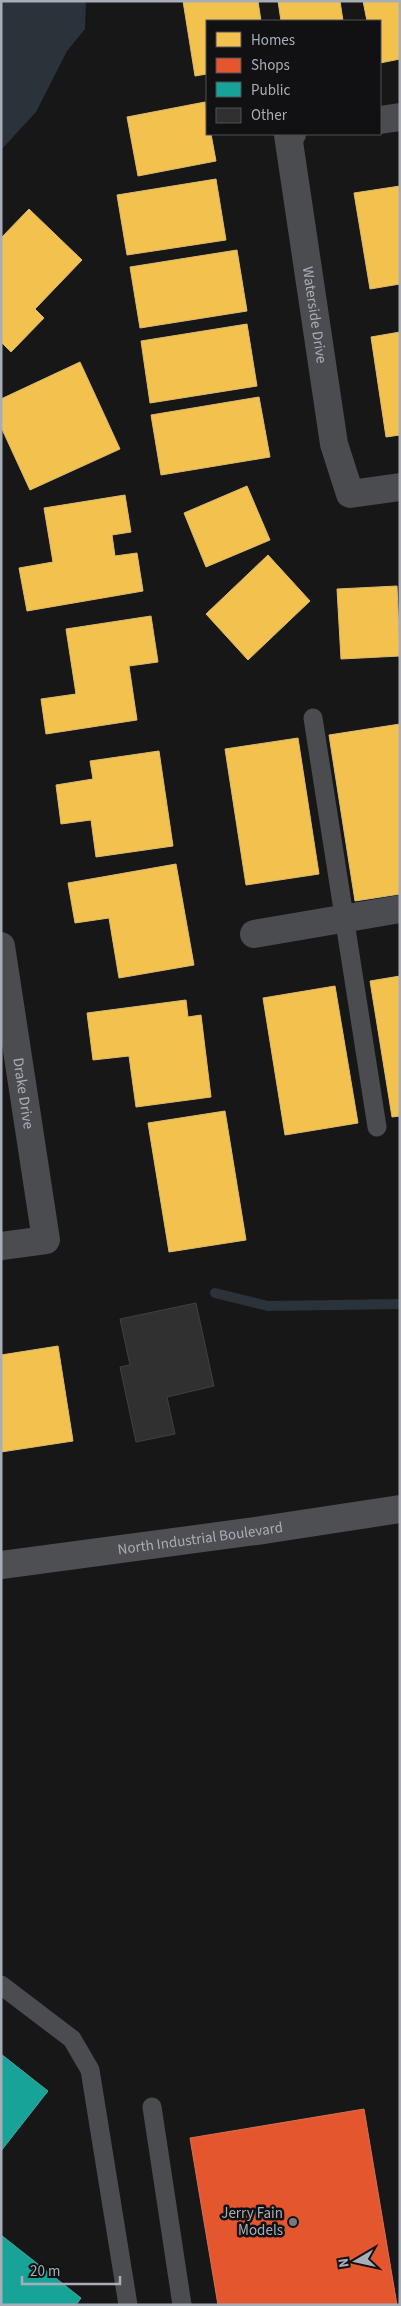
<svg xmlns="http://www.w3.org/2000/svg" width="401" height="2306" viewBox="0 0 401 2306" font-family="'Source Sans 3',sans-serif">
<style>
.water{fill:#2a3339}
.homes{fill:#f2c14e;stroke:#dcbb6e}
.shops{fill:#e4572e;stroke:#d27157}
.public{fill:#17a398;stroke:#42a6a2}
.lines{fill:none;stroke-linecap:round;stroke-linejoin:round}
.stream{stroke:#2a3339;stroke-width:10}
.building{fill:#303031;stroke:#3f4043}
.service{stroke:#4b4c50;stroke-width:19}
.minor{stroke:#4b4c50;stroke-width:28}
.primary{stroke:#4d4f52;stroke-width:28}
.poi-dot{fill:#757980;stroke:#111113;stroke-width:2}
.labels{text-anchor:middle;stroke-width:5;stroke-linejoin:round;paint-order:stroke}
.street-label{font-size:15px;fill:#a8aeb8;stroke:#111113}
.poi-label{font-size:15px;fill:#a8aeb8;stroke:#111113;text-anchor:end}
</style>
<rect width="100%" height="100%" fill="#171717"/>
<path class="water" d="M1,1H86L85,29L67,51L36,112L1,150Z"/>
<g class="homes">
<path d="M183,1H258L261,21H207V74L195,76Z"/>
<path d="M278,1H340L343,21H281Z"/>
<path d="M363,1H400V59L380,63V21H367Z"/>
<path d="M205,102L207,134H211L216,161L138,176L127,117Z"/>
<path d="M216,179L226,240L127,255L117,195Z"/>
<path d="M400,186V284L370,289L354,193Z"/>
<path d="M29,209L82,260L35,309L44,318L11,352L1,342V238Z"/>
<path d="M237,250L247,311L140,328L130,267Z"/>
<path d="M247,324L257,386L150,403L141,341Z"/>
<path d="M400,332V435L386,437L371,337Z"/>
<path d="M80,362L120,449L30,490L1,427V399Z"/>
<path d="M259,397L270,457L161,475L151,415Z"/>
<path d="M247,486L270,540L206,567L184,513Z"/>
<path d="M125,495L131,532L112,535L115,556L137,553L143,591L27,611L19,568L53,562L44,508Z"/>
<path d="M268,555L310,601L248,660L206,614Z"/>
<path d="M397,586L400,656L341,659L337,589Z"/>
<path d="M151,616L158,662L129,666L137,720L46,734L41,699L76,694L66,629Z"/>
<path d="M400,724V894L355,901L329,735Z"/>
<path d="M298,738L319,874L246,885L225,749Z"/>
<path d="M159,751L173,846L96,857L91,820L61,824L56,785L93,779L90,761Z"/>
<path d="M176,864L194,965L119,978L109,918L75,923L68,883Z"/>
<path d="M400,976V1116L392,1117L370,981Z"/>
<path d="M335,986L358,1123L285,1135L263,998Z"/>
<path d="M186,1000L188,1017L201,1015L211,1097L136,1107L129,1056L93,1060L87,1013Z"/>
<path d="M225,1111L246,1240L169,1252L148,1123Z"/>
<path d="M58,1346L73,1441L1,1452V1355Z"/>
</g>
<path class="shops" d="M364,2109L397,2305H218L190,2138Z"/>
<g class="public">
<path d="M1,2054L48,2091L1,2151Z"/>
<path d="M1,2235L81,2298L76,2305H1Z"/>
</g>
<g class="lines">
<path class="stream" d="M215,1293L268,1306L400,1304"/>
</g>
<path class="building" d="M196,1303L214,1386L167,1397L175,1434L136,1442L120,1367L130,1365L120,1319Z"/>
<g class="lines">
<g class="service">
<path d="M313,718L377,1127"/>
<path d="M1,1985L72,2039L90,2070L128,2305"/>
<path d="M152,2107L182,2305"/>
</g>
<g class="minor">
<path d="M380,120L400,117"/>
<path id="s1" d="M292,134L288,135L334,444L350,494L400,487"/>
<path d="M254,934L400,909"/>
<path id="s2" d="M1,946L46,1240L1,1246"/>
</g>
<path class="primary" id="s3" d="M1,1565L256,1531L400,1509"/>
</g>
<circle class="poi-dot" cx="293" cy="2222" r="5"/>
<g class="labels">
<g class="street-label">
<text dy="5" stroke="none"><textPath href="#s1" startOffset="186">Waterside Drive</textPath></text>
<text dy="5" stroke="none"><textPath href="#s2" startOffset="149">Drake Drive</textPath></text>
<text dy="5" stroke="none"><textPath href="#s3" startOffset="201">North Industrial Boulevard</textPath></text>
</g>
<g class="poi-label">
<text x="283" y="2218">Jerry Fain<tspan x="283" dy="17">Models</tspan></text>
</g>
</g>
<rect width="401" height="2306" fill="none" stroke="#a8aeb8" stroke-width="5"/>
<rect x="206" y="20" width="175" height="115" fill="#111113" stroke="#4d5055"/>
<rect x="216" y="32" width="25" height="15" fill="#f2c14e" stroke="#4d5055"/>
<text x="251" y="45" font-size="15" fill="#a8aeb8">Homes</text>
<rect x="216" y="58" width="25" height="15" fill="#e4572e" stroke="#4d5055"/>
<text x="251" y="70" font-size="15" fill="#a8aeb8">Shops</text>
<rect x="216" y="82" width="25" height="15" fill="#17a398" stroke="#4d5055"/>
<text x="251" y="95" font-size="15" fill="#a8aeb8">Public</text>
<rect x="216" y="108" width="25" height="15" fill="#303031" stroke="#4d5055"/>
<text x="251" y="120" font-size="15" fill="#a8aeb8">Other</text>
<g transform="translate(356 2261) rotate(261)" stroke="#111113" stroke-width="4" paint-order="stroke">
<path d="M0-4L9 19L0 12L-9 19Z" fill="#a8aeb8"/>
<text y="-8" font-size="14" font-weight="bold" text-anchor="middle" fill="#a8aeb8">N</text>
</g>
<path d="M22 2276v8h98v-8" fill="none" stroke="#a8aeb8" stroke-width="2.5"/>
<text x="30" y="2276" font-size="15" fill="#a8aeb8" stroke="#111113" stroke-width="4" paint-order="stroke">20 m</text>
</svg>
